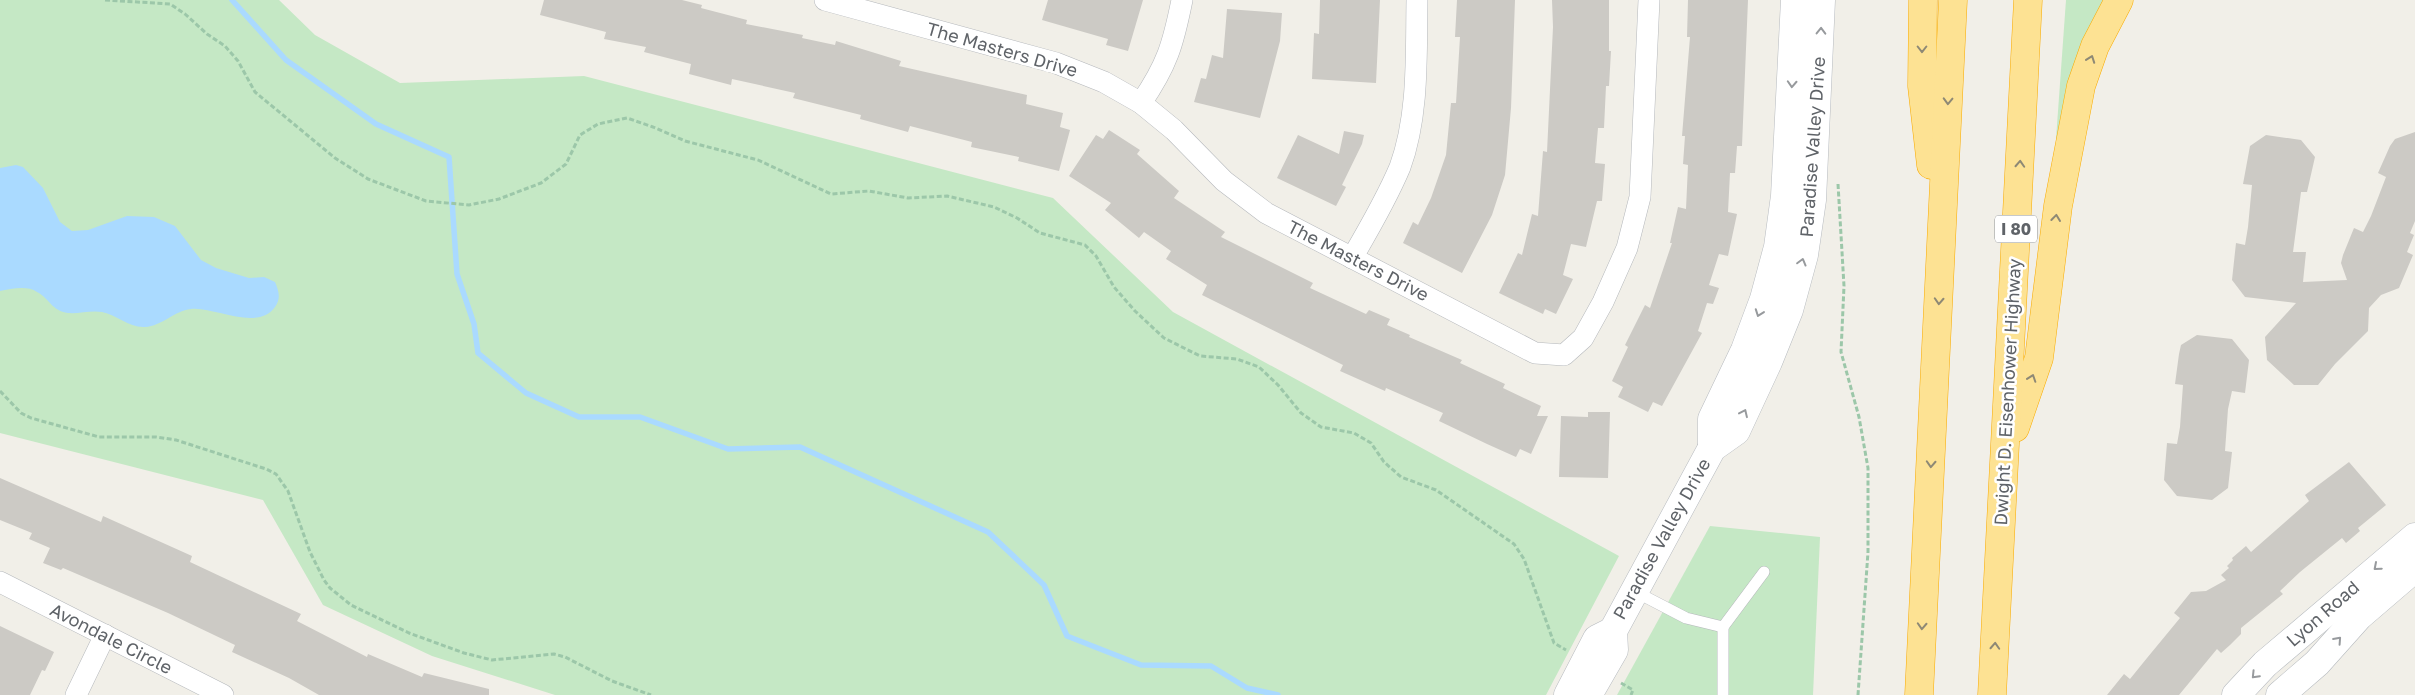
<svg xmlns="http://www.w3.org/2000/svg" width="2415" height="695" viewBox="0 0 2415 695" font-family="'Golos Text',sans-serif">
<style>
.green{fill:#c5e8c5}
.water{fill:#aadaff}
.lines{fill:none;stroke-linecap:round;stroke-linejoin:round}
.stream{stroke:#aadaff;stroke-width:5.5}
.building{fill:#cccac5}
.lane-casing{stroke:#b5b8bc;stroke-width:12}
.street-casing{stroke:#b5b8bc;stroke-width:22}
.secondary-casing{stroke:#b6babf;stroke-width:29}
.highway-casing{stroke:#f9ab00;stroke-width:29}
.path{stroke:#9cc7a9;stroke-width:3;stroke-dasharray:5 2.5;stroke-linecap:butt}
.lane{stroke:#fff;stroke-width:11}
.street{stroke:#fff;stroke-width:21}
.secondary{stroke:#fff;stroke-width:28}
.highway{stroke:#fde293;stroke-width:28}
.oneway{stroke:#979a9d}
.oneway2{stroke:#8e8975}
.labels{text-anchor:middle;stroke-width:5;stroke-linejoin:round;paint-order:stroke}
.shield{fill:#fff;stroke:#8f9295;stroke-width:1}
.shield-label{font-size:16px;font-weight:bold;fill:#5f6368}
.street-label{font-size:18px;fill:#5f6368;stroke:#fff}
</style>
<rect width="100%" height="100%" fill="#f1efe8"/>
<g class="green">
<path d="M0,0H279L315,35L400,83L584,76L1053,198L1173,312L1619,556L1546,695H555L432,656L323,605L263,500L0,433Z"/>
<path d="M2066,0H2111L2063,141L2056,139Z"/>
<path d="M1710,526L1820,537L1813,695H1617Z"/>
</g>
<path class="water" d="M16,165L23,167L43,188L60,222L72,231L88,230L127,216L154,217L175,226L201,260L216,268L249,278L264,277L275,282C279,291 281,299 275,307C257,332 213,306 191,309C174,311 162,326 145,327C129,328 117,315 102,312C91,310 79,314 68,313C52,311 50,299 37,292C27,285 11,289 0,291V168Z"/>
<g class="lines">
<path class="stream" d="M232,0L286,60L376,124L449,157L457,274L474,324L478,353L526,393L579,417H640L728,449L800,447L988,532L1044,585L1067,636L1141,665L1211,666L1247,688L1278,695"/>
</g>
<g class="building">
<path d="M544,0H682L702,5L701,8L747,20L746,24L803,35L802,38L835,45L836,41L901,61L899,66L1027,95L1026,104L1063,113L1060,127L1070,130L1059,171L1018,161L1019,157L971,147L972,142L910,126L908,132L860,119L861,115L793,98L795,93L732,79L731,85L689,74L691,64L644,52L646,47L604,39L606,32L540,15Z"/>
<path d="M1048,0H1143L1128,51L1106,45L1108,39L1042,20Z"/>
<path d="M1320,0H1380L1376,83L1312,79L1314,33L1319,34Z"/>
<path d="M1457,0H1515L1511,108L1505,175L1492,215L1462,273L1403,243L1413,222L1418,225L1431,198L1446,155L1451,103H1456L1460,37H1455Z"/>
<path d="M1552,0H1609V51H1611L1609,86H1606L1604,128H1598L1595,163L1605,164L1602,201H1597L1586,247L1571,244L1563,275L1573,279L1556,314L1545,309L1543,314L1499,293L1518,253L1522,255L1532,214L1538,216L1543,151L1547,152L1553,27Z"/>
<path d="M1688,0H1748L1742,146H1737L1735,173H1730L1728,212L1737,214L1728,256L1719,254L1709,285L1719,288L1713,304L1707,303L1698,331L1702,333L1662,406L1653,402L1648,412L1618,397L1623,387L1612,381L1628,347L1625,345L1645,305L1650,308L1672,243H1670L1678,207L1686,209L1688,165L1683,164L1685,136H1682L1690,37H1687Z"/>
<path d="M1227,9L1282,13L1280,41L1260,118L1194,102L1201,78L1206,79L1212,55L1223,58Z"/>
<path d="M1109,130L1140,150L1137,154L1179,191L1174,198L1225,232L1221,237L1313,283L1310,288L1366,314L1369,310L1390,319L1387,325L1410,335L1409,337L1462,360L1460,363L1505,384L1503,388L1541,406L1537,416H1548L1531,454L1520,449L1516,457L1487,444L1439,421L1443,413L1386,388L1385,391L1340,371L1343,365L1202,295L1207,285L1166,259L1171,251L1144,232L1139,238L1105,210L1111,203L1069,176L1096,135L1103,139Z"/>
<path d="M1344,131L1364,135L1362,144L1342,185L1346,187L1336,206L1277,178L1298,135L1339,154Z"/>
<path d="M2415,132V221L2410,233L2414,235L2407,252L2413,255L2399,288L2381,295L2369,308L2368,331L2335,364L2318,385H2294L2267,360L2265,337L2296,303L2245,297L2232,280L2236,243L2245,245L2248,227L2252,185L2243,184L2250,146L2266,135L2301,140L2315,157L2307,192H2301L2293,252H2306L2303,282L2347,280L2341,263L2343,255L2354,228L2363,232L2371,216L2386,177L2378,173L2390,146L2395,139Z"/>
<path d="M2197,335L2232,339L2249,360L2245,393L2232,391L2228,409L2225,451L2232,452L2228,488L2212,500L2177,496L2164,480L2167,443L2177,444L2180,427L2183,385L2175,384L2179,354L2181,345Z"/>
<path d="M1588,412H1610L1608,478L1559,477L1561,416L1588,417Z"/>
<path d="M2349,462L2386,505L2358,528L2360,531L2346,543L2342,538L2300,572L2280,591L2283,594L2241,628V634L2230,645L2221,653L2217,649L2179,695H2107L2124,674L2130,679L2147,658L2180,618L2174,613L2191,592L2206,591L2226,580L2221,575L2229,568L2227,566L2233,560L2232,558L2246,546L2251,552L2309,501L2305,495Z"/>
<path d="M0,478L101,522L103,516L192,556L190,562L301,614L297,621L367,657L368,654L422,677L424,673L489,689V695H319L289,678L232,652L235,645L168,613L63,568L61,570L43,563L50,548L29,539L32,533L0,520Z"/>
<path d="M0,626L54,652L45,671L42,670L30,695H0Z"/>
</g>
<g class="lines">
<g class="lane-casing">
<g id="lane">
<path d="M1634,591L1686,618L1723,627V695"/>
<path d="M1723,627L1764,572"/>
</g>
</g>
<g class="street-casing">
<g id="street">
<path d="M825,0L1056,63L1104,82L1141,103L1174,130L1224,181L1266,213L1535,353L1564,355L1583,338L1603,302L1627,248L1640,197L1649,0"/>
<path d="M1141,103C1167,65 1173,45 1182,0"/>
<path d="M1352,258C1369,229 1387,198 1400,167C1419,115 1416,55 1417,0"/>
<path d="M0,582L223,695"/>
<path d="M76,695L105,635"/>
</g>
</g>
<g class="secondary-casing">
<g id="secondary">
<path d="M1712,448V419L1745,350L1764,299L1778,247L1785,196L1795,0"/>
<path d="M1568,695L1597,639L1613,631"/>
<path d="M1588,695L1614,650L1613,631L1712,448L1736,431L1768,362L1789,310L1804,255L1812,200L1821,0"/>
<path d="M2236,695L2265,664L2415,537"/>
<path d="M2280,695L2317,663L2359,616L2415,568"/>
</g>
</g>
<g class="highway-casing">
<g id="highway">
<path d="M1923,0L1922,86L1931,165"/>
<path d="M2015,428L2039,358L2058,206L2081,86L2095,46L2119,0"/>
<path d="M1919,695L1953,0"/>
<path d="M1992,695L2028,0"/>
</g>
</g>
<g class="path">
<path d="M105,0L170,4L185,14L207,34L225,46L238,61L255,92L335,158L368,179L426,201L469,205L499,199L541,183L566,164L580,135L598,124L627,118L653,127L685,141L758,160L831,194L869,191L908,198L947,196L994,207L1017,218L1040,233L1085,245L1096,256L1114,287L1135,311L1164,338L1200,356L1237,359L1259,367L1278,385L1301,413L1321,427L1354,433L1371,443L1384,462L1401,477L1436,490L1514,544L1524,559L1554,643L1566,650"/>
<path d="M1838,184L1844,286L1841,352L1859,417L1868,468V552L1858,695"/>
<path d="M0,391L21,413L31,418L99,437H156L176,440L266,469L276,474L288,491L310,552L324,580L330,588L351,605L409,633L464,653L492,660L554,654L565,657L612,681L651,695"/>
<path d="M1621,683L1633,690L1631,695"/>
</g>
<use href="#lane" class="lane"/>
<use href="#street" class="street"/>
<use href="#secondary" class="secondary"/>
<use href="#highway" class="highway"/>
</g>
<defs><path id="oneway-chevron" d="M-2-3.5L2.5 0L-2 3.5" fill="none" stroke-width="1.6" stroke-linecap="round" stroke-linejoin="round" transform="scale(1.25)"/></defs>
<g class="oneway">
<use href="#oneway-chevron" transform="translate(1821 31) rotate(-89)"/>
<use href="#oneway-chevron" transform="translate(1792 84) rotate(93)"/>
<use href="#oneway-chevron" transform="translate(1802 262) rotate(-75)"/>
<use href="#oneway-chevron" transform="translate(1759 313) rotate(110)"/>
<use href="#oneway-chevron" transform="translate(1744 413) rotate(-65)"/>
<use href="#oneway-chevron" transform="translate(2377 567) rotate(139)"/>
<use href="#oneway-chevron" transform="translate(2338 640) rotate(-48)"/>
<use href="#oneway-chevron" transform="translate(2255 675) rotate(134)"/>
</g>
<g class="oneway2">
<use href="#oneway-chevron" transform="translate(1922 49) rotate(90)"/>
<use href="#oneway-chevron" transform="translate(2091 59) rotate(-70)"/>
<use href="#oneway-chevron" transform="translate(1948 101) rotate(92)"/>
<use href="#oneway-chevron" transform="translate(2020 164) rotate(-87)"/>
<use href="#oneway-chevron" transform="translate(2056 218) rotate(-83)"/>
<use href="#oneway-chevron" transform="translate(1939 301) rotate(93)"/>
<use href="#oneway-chevron" transform="translate(2032 378) rotate(-71)"/>
<use href="#oneway-chevron" transform="translate(1931 464) rotate(93)"/>
<use href="#oneway-chevron" transform="translate(1922 626) rotate(93)"/>
<use href="#oneway-chevron" transform="translate(1995 646) rotate(-87)"/>
</g>
<g class="labels">
<rect class="shield" x="1995" y="215.5" width="42" height="27" rx="4"/>
<g class="shield-label">
<text x="2016" y="235">I 80</text>
</g>
<g class="street-label">
<text transform="translate(1002 50) rotate(16)" y="6">The Masters Drive</text>
<text transform="translate(1813 147) rotate(-86)" y="6">Paradise Valley Drive</text>
<text transform="translate(1358 261) rotate(27)" y="6">The Masters Drive</text>
<text transform="translate(2008 392) rotate(-87)" y="6">Dwight D. Eisenhower Highway</text>
<text transform="translate(1662 539) rotate(-61)" y="6">Paradise Valley Drive</text>
<text transform="translate(2323 614) rotate(-41)" y="6">Lyon Road</text>
<text transform="translate(111 639) rotate(27)" y="6">Avondale Circle</text>
</g>
</g>
</svg>
